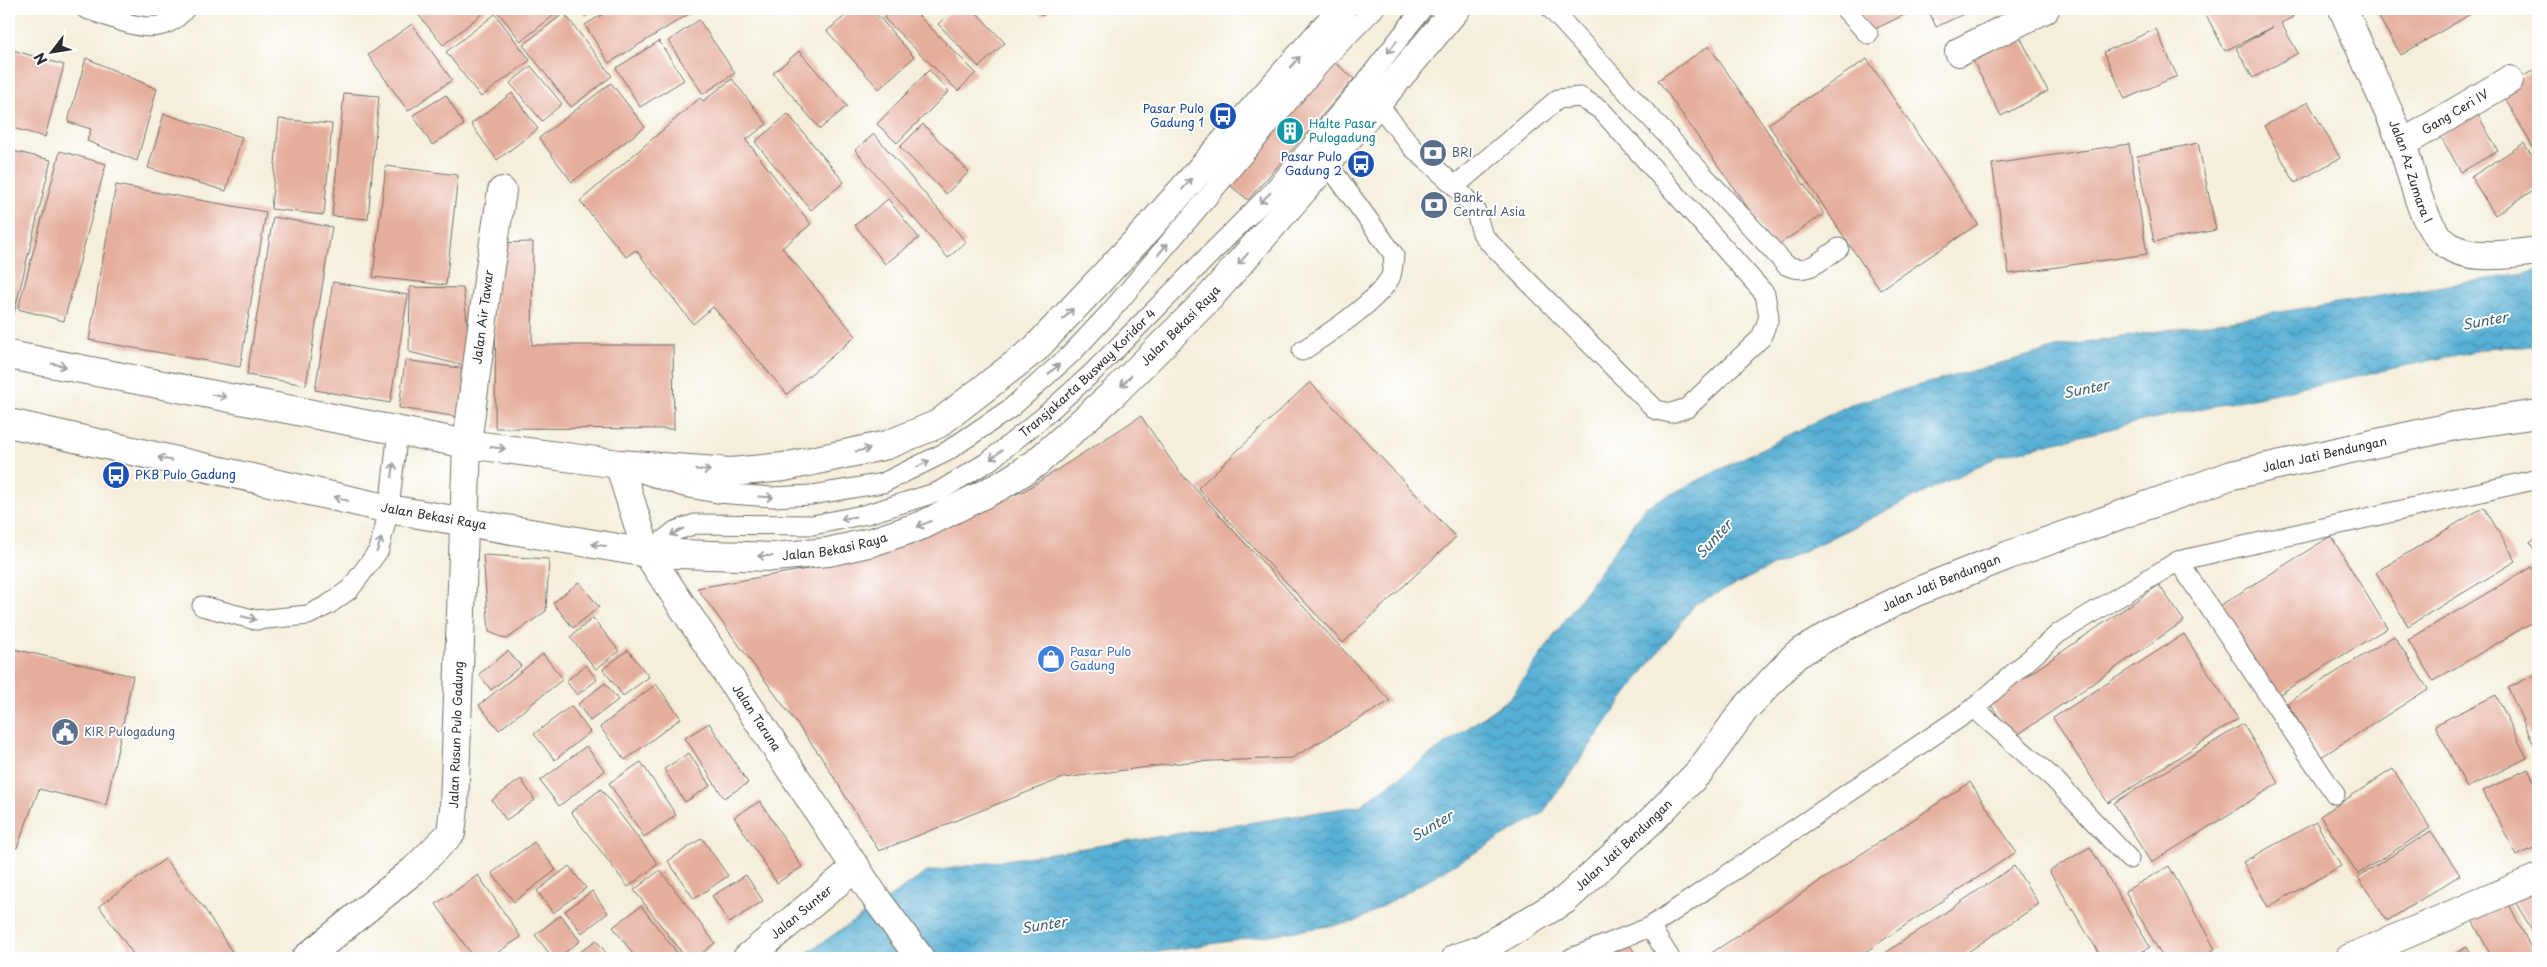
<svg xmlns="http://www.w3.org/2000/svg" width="2547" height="967" viewBox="0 0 2547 967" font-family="'Playpen Sans',sans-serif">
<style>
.water{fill:url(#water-waves);stroke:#416d80}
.building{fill:#e5ae9c}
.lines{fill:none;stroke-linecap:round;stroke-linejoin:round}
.service-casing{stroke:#716f68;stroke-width:21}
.minor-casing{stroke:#716f68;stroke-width:30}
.tertiary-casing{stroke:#716f68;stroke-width:30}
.primary-casing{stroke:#716f68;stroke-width:30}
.service{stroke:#fff;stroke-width:19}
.minor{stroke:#fff;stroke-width:28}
.tertiary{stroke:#fff;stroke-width:28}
.primary{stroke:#fff;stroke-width:28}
.oneway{stroke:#a0a0a0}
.labels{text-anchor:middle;stroke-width:4;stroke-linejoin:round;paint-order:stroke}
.transit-label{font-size:12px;fill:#164399;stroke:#fff;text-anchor:end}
.street-label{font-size:12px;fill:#2b2b2b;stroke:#fff}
.culture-label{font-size:12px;fill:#0d838f;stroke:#fff;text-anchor:start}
.service-label{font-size:12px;fill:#4e5e75;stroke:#fff;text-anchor:start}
.shop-label{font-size:12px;fill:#366cbe;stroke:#fff;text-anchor:start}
.water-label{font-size:14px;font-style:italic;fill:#3d606f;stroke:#fff}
</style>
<defs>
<pattern id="water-waves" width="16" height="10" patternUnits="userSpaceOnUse" patternTransform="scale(1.25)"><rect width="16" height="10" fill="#57afd4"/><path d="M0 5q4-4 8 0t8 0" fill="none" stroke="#488fac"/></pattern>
</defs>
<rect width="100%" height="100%" fill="#fff"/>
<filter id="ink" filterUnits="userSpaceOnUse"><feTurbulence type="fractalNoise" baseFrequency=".02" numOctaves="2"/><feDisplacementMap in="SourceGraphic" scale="10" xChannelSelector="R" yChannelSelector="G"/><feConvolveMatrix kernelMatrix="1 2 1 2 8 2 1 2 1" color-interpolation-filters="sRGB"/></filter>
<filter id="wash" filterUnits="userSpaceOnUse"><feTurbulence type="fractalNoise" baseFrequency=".0096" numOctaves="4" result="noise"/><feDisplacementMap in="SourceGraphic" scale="20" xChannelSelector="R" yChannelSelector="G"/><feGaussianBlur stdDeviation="1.12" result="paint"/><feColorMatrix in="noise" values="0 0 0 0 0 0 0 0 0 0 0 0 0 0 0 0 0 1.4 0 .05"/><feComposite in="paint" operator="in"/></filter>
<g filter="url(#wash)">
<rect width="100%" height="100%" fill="#f4eeda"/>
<path class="water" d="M2538,271V347H2495L2147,420L1999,456L1695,604L1622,700L1542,814L1355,922L1119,958H799L927,872L1359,806L1511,697L1645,507L1851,404L2060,347Z"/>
<g id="blocks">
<g class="building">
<path d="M422,9H488L443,45L417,13Z"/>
<path d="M499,9H562L521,41L497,11Z"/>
<path d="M580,9H598L585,16Z"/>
<path d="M611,9H697L609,63L585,25Z"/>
<path d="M853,9H872L914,57L879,89L827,31Z"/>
<path d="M893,9H912L976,73L958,91L884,18Z"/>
<path d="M955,9H973L1005,43L979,67L938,24Z"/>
<path d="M1036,9H1052L1042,16Z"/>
<path d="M1860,9H1916L1871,31Z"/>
<path d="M1928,9H1974L1936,27Z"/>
<path d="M2203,9H2289L2293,17L2281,23L2298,53L2253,78L2236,48L2273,27L2225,51Z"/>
<path d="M2374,9H2479L2401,55Z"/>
<path d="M564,13L612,76L571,107L523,45Z"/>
<path d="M495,14L530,60L481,97L446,52Z"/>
<path d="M699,20L735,73L703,94L668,41Z"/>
<path d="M412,24L452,80L408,111L368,55Z"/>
<path d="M2016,29L2048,91L2001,116L1969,53Z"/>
<path d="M2156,29L2177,76L2125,99L2104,52Z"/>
<path d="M659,41L684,80L640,107L616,68Z"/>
<path d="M1709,46L1824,214L1775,247L1658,80Z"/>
<path d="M9,49L64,65L45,137L9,127Z"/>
<path d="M799,51L847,106L820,129L773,73Z"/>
<path d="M86,58L157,89L137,161L87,141L91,129L68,122Z"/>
<path d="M1867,59L1978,224L1880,290L1768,124Z"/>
<path d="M1332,60L1354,79L1248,200L1226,182Z"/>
<path d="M531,66L562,104L542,121L510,83Z"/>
<path d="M2538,68V149L2535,151L2500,89Z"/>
<path d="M929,70L949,91L897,143L877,124Z"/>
<path d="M732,79L767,124L746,140L811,224L782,248L856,336L787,394L713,307L693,324L636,250L626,257L580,201L700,98L703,101Z"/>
<path d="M611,83L645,127L572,182L539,138Z"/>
<path d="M344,93L379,96L368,219L332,216Z"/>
<path d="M512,93L538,129L497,160L471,124Z"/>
<path d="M446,95L464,125L432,145L413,115Z"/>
<path d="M2308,102L2340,158L2295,183L2264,126Z"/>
<path d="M2477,113L2498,151L2461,172L2440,135Z"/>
<path d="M164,114L242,137L226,191L148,168Z"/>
<path d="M788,114L844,182L811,210L755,142Z"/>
<path d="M279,119L332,124L324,215L271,209Z"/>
<path d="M923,124L969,172L946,194L900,147Z"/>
<path d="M874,134L966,242L948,258L855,150Z"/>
<path d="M2198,143L2216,230L2154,242L2137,156Z"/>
<path d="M2524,143L2538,165V187L2495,215L2471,177Z"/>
<path d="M2129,144L2147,254L2009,274L1992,164Z"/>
<path d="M9,150L51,160L14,314L9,313Z"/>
<path d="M60,151L106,164L64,321L18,309Z"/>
<path d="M386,166L458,175L446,285L373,277Z"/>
<path d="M116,185L266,212L240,367L89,340Z"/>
<path d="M888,199L919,238L885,264L855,225Z"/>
<path d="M273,217L332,227L306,385L247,375Z"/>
<path d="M533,242L532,345H673L674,429L495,428L496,243Z"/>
<path d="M333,282L408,295L390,403L315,390Z"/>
<path d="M410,287L463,288L473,368L409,352Z"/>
<path d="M405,360L473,370L466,418L399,408Z"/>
<path d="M1310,382L1456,537L1343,643L1198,488Z"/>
<path d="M1141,416L1177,469L1390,701L1292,758L1187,762L1063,778L879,851L822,758L697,588L848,562L1024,491Z"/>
<path d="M2484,507L2516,561L2408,626L2376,572Z"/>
<path d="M2331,536L2387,628L2278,695L2216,608Z"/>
<path d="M2538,537V556L2530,543Z"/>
<path d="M483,555L549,559L546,611L507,639L489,632Z"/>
<path d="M2531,567L2538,580V619L2433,681L2408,640Z"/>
<path d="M579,582L599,607L573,628L553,603Z"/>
<path d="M2159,585L2184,621L2013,738L1989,702Z"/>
<path d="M593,618L619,651L596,669L570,637Z"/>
<path d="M2184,634L2238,719L2108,803L2053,718Z"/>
<path d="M2394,636L2428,689L2321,757L2287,703Z"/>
<path d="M9,648L133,676L106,805L39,789L17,848L9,845Z"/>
<path d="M628,650L649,677L623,696L603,669Z"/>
<path d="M508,651L521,666L491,690L479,674Z"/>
<path d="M543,654L563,679L499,730L479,705Z"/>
<path d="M586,665L597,680L577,695L566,681Z"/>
<path d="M2538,673V754L2508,688Z"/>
<path d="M605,683L618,700L590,721L578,704Z"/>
<path d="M656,684L681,718L625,760L600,727Z"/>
<path d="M2496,695L2527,758L2467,788L2435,725Z"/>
<path d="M571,706L590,732L555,760L534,734Z"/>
<path d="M709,723L748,783L724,798L685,738Z"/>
<path d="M2243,724L2279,783L2151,863L2114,803Z"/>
<path d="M586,746L605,771L559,806L540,781Z"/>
<path d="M689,753L710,786L685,802L664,769Z"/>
<path d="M641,762L676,815L644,837L609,783Z"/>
<path d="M2393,769L2430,828L2358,874L2320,816Z"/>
<path d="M2528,769L2538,789V846L2517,856L2483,791Z"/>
<path d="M521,779L535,800L506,820L492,800Z"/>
<path d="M1970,782L2016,852L1856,958H1704Z"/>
<path d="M601,789L658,864L628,887L571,812Z"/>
<path d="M760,801L802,867L777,883L734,817Z"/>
<path d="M2316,822L2341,866L2268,907L2243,862Z"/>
<path d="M2431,831L2460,875L2387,921L2358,877Z"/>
<path d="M702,838L728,876L694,899L668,861Z"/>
<path d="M534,842L556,870L514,902L492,873Z"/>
<path d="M2090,847L2150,947L2131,958H2102L2049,871Z"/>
<path d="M165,859L204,908L236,958H136L99,906Z"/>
<path d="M569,866L586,888L553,913L537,891Z"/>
<path d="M2014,866L2039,904L1959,958H1878Z"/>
<path d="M2169,866L2215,949L2198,958H2163L2125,891Z"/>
<path d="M660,870L715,943L696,958H686L634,890Z"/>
<path d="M478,875L521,937L489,958H474L436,904Z"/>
<path d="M746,875L763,901L729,923L712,896Z"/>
<path d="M2538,885V940L2514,900Z"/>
<path d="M592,891L608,913L582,933L565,911Z"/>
<path d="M2508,902L2536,958H2492L2472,920Z"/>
<path d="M641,906L681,958H636L613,927Z"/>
<path d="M561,915L580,941L558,958H553L535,935Z"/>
<path d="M596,940L610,958H572Z"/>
<path d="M1628,942L1638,958H1603Z"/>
<path d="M2467,947L2473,958H2447Z"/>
</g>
</g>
</g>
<g filter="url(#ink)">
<use href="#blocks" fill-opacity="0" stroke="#716f68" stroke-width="1"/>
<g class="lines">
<g class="service-casing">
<g id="service">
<path d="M86,9C122,20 158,43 185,9"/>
<path d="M1551,9L1786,265C1808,276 1821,260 1839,248"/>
<path d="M1845,9L1868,34"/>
<path d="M1377,103L1413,148L1455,186L1475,209L1482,233L1487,240L1656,410L1671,413L1687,408L1761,338L1769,317L1765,294L1601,110L1580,97L1558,99L1455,186"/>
<path d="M1302,351C1326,335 1376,303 1390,278C1393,272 1393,262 1394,255L1327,163"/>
<path d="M639,472L684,487L717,493L772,497L812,495L883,483L946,452L1011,408L1072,353L1111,311L1324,60L1374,9"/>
<path id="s1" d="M647,553L675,531L695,524L813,525L867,514L938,492L989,461L1042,418L1092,373L1269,195L1363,85L1422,9"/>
<path d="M2178,561L2335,794"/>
<path d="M202,606L256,620L308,615L328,605L350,589L379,550L389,509L398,430"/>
<path d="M1974,708L2055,780L2129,859"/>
<path d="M1650,927L1670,958"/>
<path d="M1571,958L1650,927L1974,708L2059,633L2178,561L2538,479"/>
</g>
</g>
<g class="minor-casing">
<g id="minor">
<path id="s2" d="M2343,9C2362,54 2384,99 2402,144C2413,174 2421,229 2449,246C2471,261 2513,254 2538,251"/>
<path d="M1959,52L2045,9"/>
<path id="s3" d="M2402,144L2509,80"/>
<path id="s4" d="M306,958L414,870L451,833L454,808L467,444L488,280L502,191"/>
<path id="s5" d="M747,958L856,867"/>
<path id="s6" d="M1456,958L1480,950L1565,900L1653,819L1700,771L1744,710L1796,655L1840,629L1916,592L2009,555L2232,475L2455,426L2538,414"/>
<path d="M2350,958L2538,878"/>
</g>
</g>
<g class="tertiary-casing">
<g id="tertiary">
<path id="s7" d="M619,464L647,553L875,897L920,958"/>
</g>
</g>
<g class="primary-casing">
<g id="primary">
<path d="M9,355L467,444L619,464L731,472L784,467L887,445L938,424L1035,349L1148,229L1342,9"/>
<path id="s8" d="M9,423L389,509L647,553L774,557L828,552L872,542L923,525L1002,485L1035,464L1113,394L1210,297L1327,163L1456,9"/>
</g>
</g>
<use href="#service" class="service"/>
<use href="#minor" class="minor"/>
<use href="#tertiary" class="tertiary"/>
<use href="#primary" class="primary"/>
</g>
<defs><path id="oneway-shaft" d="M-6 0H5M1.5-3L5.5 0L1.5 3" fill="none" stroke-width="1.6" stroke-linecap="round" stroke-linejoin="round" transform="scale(1.25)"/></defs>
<g class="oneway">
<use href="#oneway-shaft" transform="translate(1392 47) rotate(128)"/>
<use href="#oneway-shaft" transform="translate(1295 62) rotate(-48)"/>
<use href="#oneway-shaft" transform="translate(1187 184) rotate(-49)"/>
<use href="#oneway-shaft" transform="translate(1265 198) rotate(135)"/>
<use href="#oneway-shaft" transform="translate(1163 249) rotate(-50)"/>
<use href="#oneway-shaft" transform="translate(1243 259) rotate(131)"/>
<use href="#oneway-shaft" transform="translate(1068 314) rotate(-47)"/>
<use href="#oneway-shaft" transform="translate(59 365) rotate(11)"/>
<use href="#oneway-shaft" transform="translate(1054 369) rotate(-42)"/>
<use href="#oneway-shaft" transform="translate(1126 381) rotate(134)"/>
<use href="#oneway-shaft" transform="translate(219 396) rotate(11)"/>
<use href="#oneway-shaft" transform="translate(498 448) rotate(7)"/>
<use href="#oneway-shaft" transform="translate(863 450) rotate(-12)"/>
<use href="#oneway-shaft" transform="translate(996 455) rotate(141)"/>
<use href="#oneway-shaft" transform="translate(165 459) rotate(-167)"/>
<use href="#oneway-shaft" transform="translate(923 464) rotate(-26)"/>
<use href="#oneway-shaft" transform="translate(393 470) rotate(-83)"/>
<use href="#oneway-shaft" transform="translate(703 470) rotate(4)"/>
<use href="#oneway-shaft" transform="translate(766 497) rotate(3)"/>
<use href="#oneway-shaft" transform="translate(341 499) rotate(-167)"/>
<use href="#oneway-shaft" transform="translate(848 518) rotate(168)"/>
<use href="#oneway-shaft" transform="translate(924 524) rotate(157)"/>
<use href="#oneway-shaft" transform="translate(677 532) rotate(152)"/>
<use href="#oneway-shaft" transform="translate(379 545) rotate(-71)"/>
<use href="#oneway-shaft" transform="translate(599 545) rotate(-170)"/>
<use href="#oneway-shaft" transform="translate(765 556) rotate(-180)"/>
<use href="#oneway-shaft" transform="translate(249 618) rotate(13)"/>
</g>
</g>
<defs>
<g id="bus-disc" transform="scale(1.4375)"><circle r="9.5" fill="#1a4fb4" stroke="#fff"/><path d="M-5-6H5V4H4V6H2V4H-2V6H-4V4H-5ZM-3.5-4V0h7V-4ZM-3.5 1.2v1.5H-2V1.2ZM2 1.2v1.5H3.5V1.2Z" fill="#fff"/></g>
<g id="building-disc" transform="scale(1.4375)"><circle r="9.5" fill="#0f9aa8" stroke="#fff"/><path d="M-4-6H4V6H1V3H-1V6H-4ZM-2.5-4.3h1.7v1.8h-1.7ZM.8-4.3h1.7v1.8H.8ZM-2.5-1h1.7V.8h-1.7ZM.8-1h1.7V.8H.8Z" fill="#fff"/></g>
<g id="bank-disc" transform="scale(1.4375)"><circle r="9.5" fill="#5c6f8a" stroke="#fff"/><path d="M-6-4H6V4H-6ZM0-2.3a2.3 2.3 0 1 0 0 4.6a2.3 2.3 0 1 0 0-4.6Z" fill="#fff"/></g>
<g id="shop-disc" transform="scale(1.4375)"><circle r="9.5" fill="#3f7fe0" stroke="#fff"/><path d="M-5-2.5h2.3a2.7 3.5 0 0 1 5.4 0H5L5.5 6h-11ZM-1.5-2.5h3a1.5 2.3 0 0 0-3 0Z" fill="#fff"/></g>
<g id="civic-disc" transform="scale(1.4375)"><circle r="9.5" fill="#5c6f8a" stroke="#fff"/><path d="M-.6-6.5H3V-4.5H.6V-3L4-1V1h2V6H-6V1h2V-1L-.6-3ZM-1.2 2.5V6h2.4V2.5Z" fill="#fff"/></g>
</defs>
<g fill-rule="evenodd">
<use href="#bus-disc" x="1223" y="116"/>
<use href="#building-disc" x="1290" y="131"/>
<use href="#bank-disc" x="1433" y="153"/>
<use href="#bus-disc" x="1361" y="164"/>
<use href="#bank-disc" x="1434" y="205"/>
<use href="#bus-disc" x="116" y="475"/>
<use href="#shop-disc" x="1051" y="659"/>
<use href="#civic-disc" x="65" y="732"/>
</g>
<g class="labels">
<g class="transit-label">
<text x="1204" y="113">Pasar Pulo<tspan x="1204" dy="14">Gadung 1</tspan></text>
<text x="1342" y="161">Pasar Pulo<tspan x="1342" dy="14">Gadung 2</tspan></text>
<text x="135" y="479" text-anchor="start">PKB Pulo Gadung</text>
</g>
<g class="street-label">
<text dy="4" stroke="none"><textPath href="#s3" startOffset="62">Gang Ceri IV</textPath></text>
<text dy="4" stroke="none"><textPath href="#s2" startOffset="176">Jalan Az Zumara I</textPath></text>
<text dy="4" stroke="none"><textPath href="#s4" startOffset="709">Jalan Air Tawar</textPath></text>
<text dy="4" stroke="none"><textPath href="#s8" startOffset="1260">Jalan Bekasi Raya</textPath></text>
<text dy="4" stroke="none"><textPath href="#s1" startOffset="496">Transjakarta Busway Koridor 4</textPath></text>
<text dy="4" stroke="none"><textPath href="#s6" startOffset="1029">Jalan Jati Bendungan</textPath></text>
<text dy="4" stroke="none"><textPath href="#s8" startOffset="435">Jalan Bekasi Raya</textPath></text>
<text dy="4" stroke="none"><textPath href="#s8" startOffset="840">Jalan Bekasi Raya</textPath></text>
<text dy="4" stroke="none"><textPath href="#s6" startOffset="624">Jalan Jati Bendungan</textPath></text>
<text dy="4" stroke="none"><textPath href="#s7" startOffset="291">Jalan Taruna</textPath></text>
<text dy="4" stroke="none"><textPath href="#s4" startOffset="290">Jalan Rusun Pulo Gadung</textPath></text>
<text dy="4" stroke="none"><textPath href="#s6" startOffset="204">Jalan Jati Bendungan</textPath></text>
<text dy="4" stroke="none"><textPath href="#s5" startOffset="71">Jalan Sunter</textPath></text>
</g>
<g class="culture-label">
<text x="1309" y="128">Halte Pasar<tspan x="1309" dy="14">Pulogadung</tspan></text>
</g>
<g class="service-label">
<text x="1452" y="157">BRI</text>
<text x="1453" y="202">Bank<tspan x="1453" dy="14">Central Asia</tspan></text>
<text x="84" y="736">KIR Pulogadung</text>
</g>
<g class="shop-label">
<text x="1070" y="656">Pasar Pulo<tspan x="1070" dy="14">Gadung</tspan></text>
</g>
<g class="water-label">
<text transform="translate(2485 321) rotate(-10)" y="5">Sunter</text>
<text transform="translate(2086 389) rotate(-11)" y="5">Sunter</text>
<text transform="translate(1714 539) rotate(-47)" y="5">Sunter</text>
<text transform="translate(1432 826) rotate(-30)" y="5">Sunter</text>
<text transform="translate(1044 925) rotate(-9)" y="5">Sunter</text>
</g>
</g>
<rect width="2547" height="967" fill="none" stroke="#fff" stroke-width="30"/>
<g transform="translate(52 52) rotate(239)" stroke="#ffffff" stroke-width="4" paint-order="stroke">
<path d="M0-4L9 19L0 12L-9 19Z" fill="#2b2b2b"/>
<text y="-8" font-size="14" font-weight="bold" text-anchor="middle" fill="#2b2b2b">N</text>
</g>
</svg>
